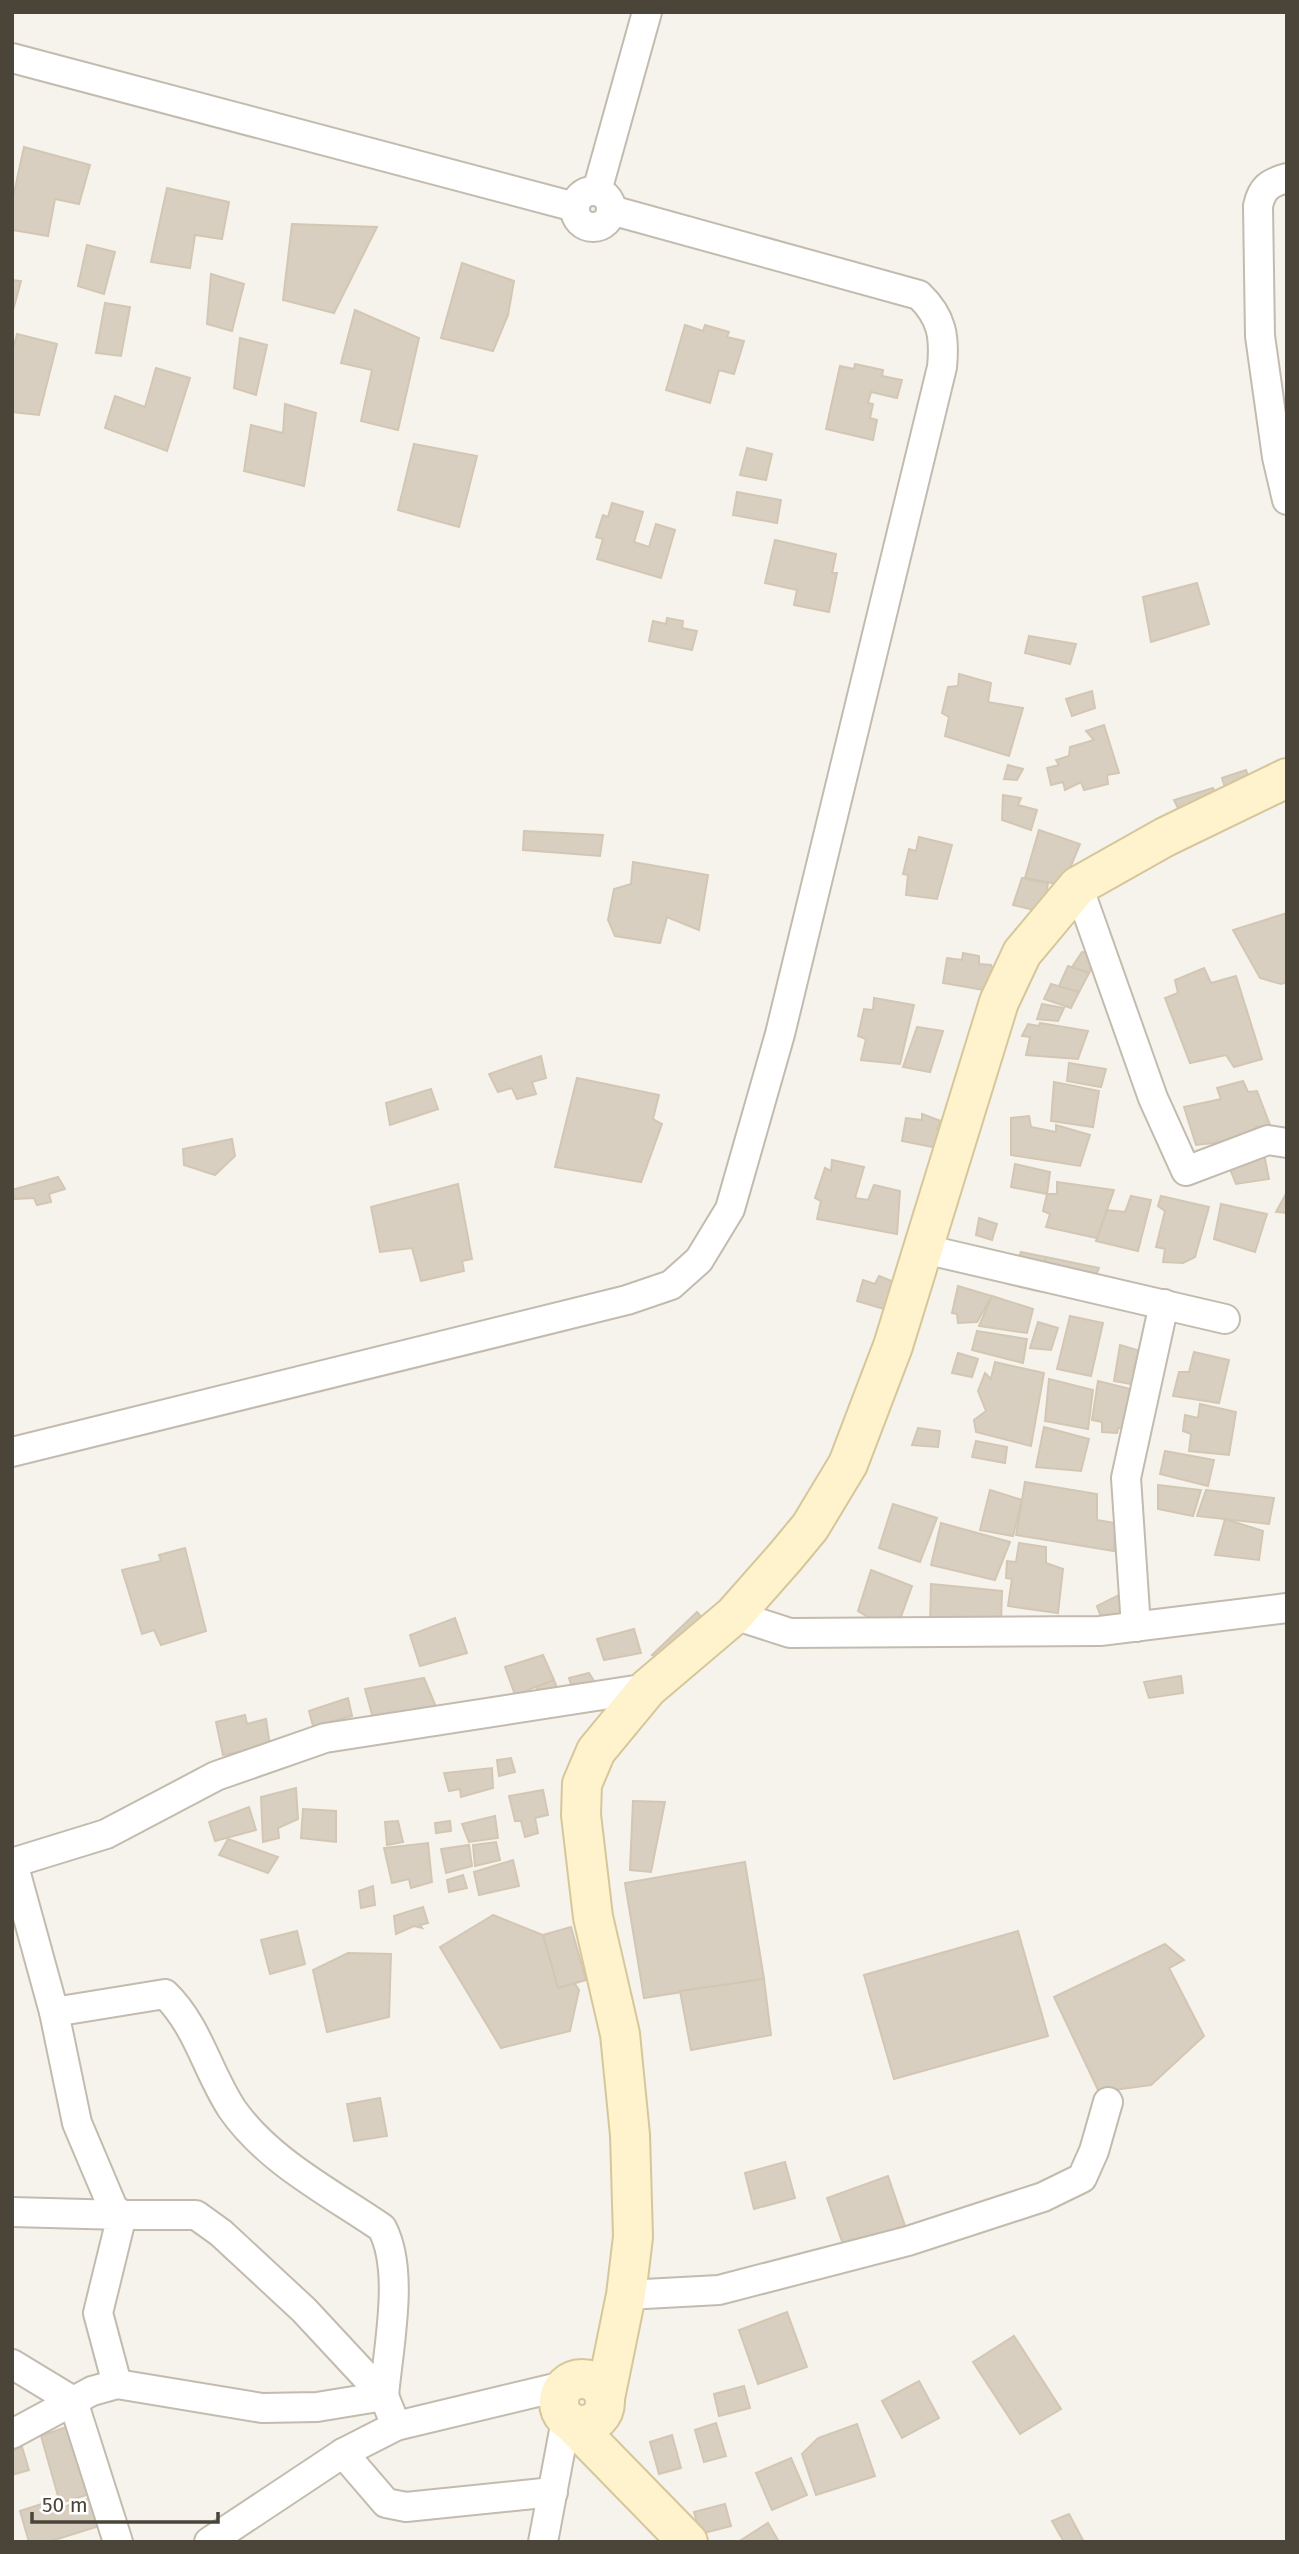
<svg xmlns="http://www.w3.org/2000/svg" width="1299" height="2554" viewBox="0 0 1299 2554" font-family="'Fira Sans',sans-serif">
<style>
.building{fill:#d8cfc1;stroke:#d3c7b4;stroke-width:2}
.lines{fill:none;stroke-linecap:round;stroke-linejoin:round}
.street-casing{stroke:#c2bbae;stroke-width:32}
.secondary-casing{stroke:#d6c79b;stroke-width:42}
.street{stroke:#fff;stroke-width:28}
.secondary{stroke:#fff3cd;stroke-width:38}
</style>
<rect width="100%" height="100%" fill="#f6f3ec"/>
<g class="building">
<path d="M24,147L90,165L79,204L55,199L48,236L12,230V202Z"/>
<path d="M167,188L229,202L222,239L195,235L190,268L151,262Z"/>
<path d="M292,224L377,227L334,313L283,300Z"/>
<path d="M87,245L115,252L104,294L78,286Z"/>
<path d="M462,263L514,281L508,315L493,351L441,338Z"/>
<path d="M211,274L244,284L232,331L207,324Z"/>
<path d="M12,280L21,281L12,314Z"/>
<path d="M105,303L130,307L121,356L96,353Z"/>
<path d="M355,310L419,338L398,430L361,421L372,370L341,363Z"/>
<path d="M685,325L703,331L705,325L729,332L727,337L744,341L734,374L719,370L710,403L666,390Z"/>
<path d="M17,334L57,344L39,415L12,412V353Z"/>
<path d="M240,338L267,345L256,395L234,388Z"/>
<path d="M855,364L883,370L882,376L902,380L897,398L871,392L868,403L873,404L870,418L877,420L873,440L826,429L840,366L854,369Z"/>
<path d="M156,368L190,378L167,451L105,428L115,396L145,407Z"/>
<path d="M285,404L316,413L304,486L244,471L251,425L283,433Z"/>
<path d="M414,444L477,456L459,527L398,510Z"/>
<path d="M747,448L772,454L766,480L740,475Z"/>
<path d="M737,492L781,500L777,523L733,515Z"/>
<path d="M612,503L643,512L634,542L649,547L656,524L675,530L661,578L597,559L603,539L596,537L603,515L608,517Z"/>
<path d="M775,540L836,554L832,573H837L829,612L794,605L797,590L765,583Z"/>
<path d="M1197,583L1209,624L1151,642L1143,597Z"/>
<path d="M667,618L683,621L682,628L697,631L692,650L649,641L653,621L666,624Z"/>
<path d="M1029,636L1076,644L1070,664L1025,653Z"/>
<path d="M959,674L991,683L988,702L1023,708L1009,756L945,736L949,717L942,713L948,687L958,686Z"/>
<path d="M1092,691L1095,708L1072,716L1066,699Z"/>
<path d="M1104,725L1119,773L1107,775L1108,784L1084,790L1081,782L1065,790L1063,782L1051,785L1047,768L1059,765L1056,760L1069,756L1070,747L1094,740L1086,731Z"/>
<path d="M1008,765L1023,769L1017,780L1004,779Z"/>
<path d="M1246,770L1252,787L1227,794L1222,778Z"/>
<path d="M1213,788L1220,805L1184,820L1174,800Z"/>
<path d="M1003,795L1021,798L1018,805L1037,810L1031,830L1002,820Z"/>
<path d="M1039,830L1080,844L1063,885L1025,878Z"/>
<path d="M524,831L603,835L600,856L523,850Z"/>
<path d="M919,837L952,845L937,899L906,895L908,875L903,874L909,849L916,851Z"/>
<path d="M633,862L708,875L699,930L667,917L660,943L615,936L608,920L614,889L631,884Z"/>
<path d="M1022,878L1048,883L1043,912L1013,905Z"/>
<path d="M1287,913V982L1281,984L1260,978L1233,930Z"/>
<path d="M1082,952L1097,955L1089,973L1072,967Z"/>
<path d="M963,953L979,956V964L991,965L995,974L990,991L943,983L947,958L962,960Z"/>
<path d="M1068,966L1089,973L1079,992L1059,986Z"/>
<path d="M1204,968L1211,983L1236,976L1262,1059L1234,1067L1226,1055L1190,1063L1165,998L1178,993L1175,980Z"/>
<path d="M1051,984L1079,992L1071,1008L1044,999Z"/>
<path d="M874,998L914,1005L900,1064L861,1060L866,1039L858,1036L864,1009L873,1010Z"/>
<path d="M1042,1004L1064,1008L1058,1021L1037,1019Z"/>
<path d="M1040,1023L1088,1031L1078,1059L1026,1055L1030,1037L1022,1036L1028,1024L1039,1026Z"/>
<path d="M917,1027L943,1031L930,1072L903,1067Z"/>
<path d="M541,1056L546,1078L532,1082L536,1094L517,1099L512,1088L498,1092L489,1074Z"/>
<path d="M1069,1063L1106,1069L1101,1087L1067,1081Z"/>
<path d="M577,1078L659,1095L653,1119L662,1124L641,1182L555,1167Z"/>
<path d="M1243,1081L1248,1092L1257,1091L1270,1125L1256,1127L1261,1138L1196,1145L1184,1107L1221,1099L1217,1088Z"/>
<path d="M1054,1082L1099,1091L1093,1127L1051,1121Z"/>
<path d="M431,1089L438,1109L390,1125L386,1103Z"/>
<path d="M922,1114L941,1121L937,1129L954,1135L948,1150L902,1141L906,1118L922,1120Z"/>
<path d="M1029,1116L1031,1127L1056,1132V1125L1090,1135L1080,1166L1011,1155V1118Z"/>
<path d="M232,1139L235,1156L215,1175L184,1165L183,1149Z"/>
<path d="M1264,1154L1269,1179L1236,1184L1228,1164Z"/>
<path d="M832,1160L864,1167L855,1198L868,1200L874,1185L900,1191L897,1234L817,1219L821,1201L815,1198L825,1168L831,1171Z"/>
<path d="M1015,1164L1050,1172L1047,1194L1011,1187Z"/>
<path d="M58,1177L65,1189L49,1194L51,1202L37,1205L34,1198L15,1199L12,1190Z"/>
<path d="M1057,1182L1114,1190L1097,1238L1046,1227L1050,1214L1043,1211L1047,1194H1057Z"/>
<path d="M458,1184L472,1259L462,1261L464,1271L421,1281L412,1248L380,1252L371,1207Z"/>
<path d="M1287,1192V1213L1276,1212Z"/>
<path d="M1131,1196L1151,1200L1138,1251L1096,1241L1107,1210L1125,1212Z"/>
<path d="M1161,1196L1209,1207L1195,1257L1183,1263L1163,1262L1165,1249L1156,1247L1165,1211L1158,1206Z"/>
<path d="M1221,1204L1267,1214L1255,1252L1214,1239Z"/>
<path d="M979,1218L997,1224L992,1240L976,1235Z"/>
<path d="M1021,1252L1046,1257L1038,1291L1008,1284Z"/>
<path d="M1046,1257L1099,1268L1086,1299L1038,1291Z"/>
<path d="M879,1276L894,1282L898,1313L857,1301L863,1280L875,1284Z"/>
<path d="M958,1286L992,1296L977,1322L958,1323L957,1314L952,1313Z"/>
<path d="M992,1296L1033,1309L1027,1333L979,1326Z"/>
<path d="M1070,1316L1103,1323L1091,1376L1057,1369Z"/>
<path d="M1038,1322L1058,1328L1051,1350L1030,1348Z"/>
<path d="M977,1331L1027,1339L1023,1363L972,1350Z"/>
<path d="M1120,1345L1150,1354L1142,1386L1114,1381Z"/>
<path d="M1194,1352L1229,1360L1219,1403L1173,1396L1179,1372H1189Z"/>
<path d="M958,1353L978,1359L972,1377L952,1373Z"/>
<path d="M995,1362L1044,1373L1031,1446L976,1432L974,1420L986,1411L978,1391L985,1373L991,1379Z"/>
<path d="M1049,1379L1093,1390L1088,1429L1045,1421Z"/>
<path d="M1098,1381L1138,1391L1129,1429L1118,1428L1117,1433L1102,1432V1422L1092,1420Z"/>
<path d="M1200,1404L1236,1412L1229,1455L1189,1451L1191,1434L1183,1431L1185,1415L1198,1418Z"/>
<path d="M1044,1427L1089,1439L1081,1471L1036,1467Z"/>
<path d="M918,1428L940,1431L938,1447L912,1445Z"/>
<path d="M976,1441L1007,1447L1005,1463L972,1457Z"/>
<path d="M1165,1451L1214,1460L1208,1486L1160,1474Z"/>
<path d="M1025,1482L1097,1494V1520L1115,1523L1114,1551L1016,1535Z"/>
<path d="M1158,1485L1201,1490L1193,1516L1158,1509Z"/>
<path d="M990,1490L1022,1500L1013,1536L980,1530Z"/>
<path d="M1206,1490L1274,1498L1269,1524L1197,1516Z"/>
<path d="M893,1504L937,1518L920,1562L879,1548Z"/>
<path d="M1225,1519L1263,1531L1259,1560L1215,1555Z"/>
<path d="M941,1523L1010,1542L995,1580L931,1565Z"/>
<path d="M1019,1543L1046,1547V1563L1063,1569L1058,1613L1008,1606L1012,1579L1006,1578L1007,1561L1016,1562Z"/>
<path d="M185,1548L206,1631L161,1645L154,1630L142,1634L122,1570L161,1561L159,1555Z"/>
<path d="M871,1570L912,1586L898,1625L873,1620L858,1611Z"/>
<path d="M931,1584L1002,1591L1001,1625L930,1627Z"/>
<path d="M1123,1593L1136,1618L1103,1623L1097,1606Z"/>
<path d="M697,1612L710,1627L668,1663L652,1655Z"/>
<path d="M455,1618L467,1653L420,1666L410,1635Z"/>
<path d="M634,1629L641,1653L604,1660L597,1639Z"/>
<path d="M543,1655L554,1680L515,1695L505,1667Z"/>
<path d="M589,1673L599,1689L574,1694L569,1678Z"/>
<path d="M1181,1676L1183,1693L1149,1698L1144,1682Z"/>
<path d="M424,1678L439,1714L375,1725L365,1689Z"/>
<path d="M554,1680L560,1695L542,1699L536,1687Z"/>
<path d="M348,1698L352,1716L313,1726L309,1711Z"/>
<path d="M245,1715L247,1724L266,1719L270,1746L223,1755L216,1722Z"/>
<path d="M511,1758L515,1772L499,1776L497,1760Z"/>
<path d="M492,1768L493,1788L461,1797L460,1789L449,1791L444,1773Z"/>
<path d="M296,1788L298,1819L278,1828L279,1838L263,1842L261,1797Z"/>
<path d="M543,1790L548,1815L535,1818L538,1833L525,1837L521,1821H515L509,1796Z"/>
<path d="M633,1801L665,1802L651,1872L630,1870Z"/>
<path d="M249,1807L256,1830L215,1841L209,1822Z"/>
<path d="M303,1809L336,1811V1842L301,1838Z"/>
<path d="M495,1816L498,1838L469,1842L462,1824Z"/>
<path d="M398,1821L403,1842L387,1845L385,1822Z"/>
<path d="M450,1821L451,1831L436,1833L435,1823Z"/>
<path d="M228,1839L278,1857L268,1873L219,1855Z"/>
<path d="M496,1842L500,1860L475,1866L473,1845Z"/>
<path d="M428,1843L432,1882L411,1888L409,1879L392,1883L384,1848Z"/>
<path d="M469,1845L472,1866L446,1873L441,1849Z"/>
<path d="M513,1860L519,1886L479,1895L474,1872Z"/>
<path d="M745,1862L764,1979L644,1998L625,1883Z"/>
<path d="M463,1875L467,1888L449,1892L447,1880Z"/>
<path d="M373,1886L375,1905L361,1908L359,1891Z"/>
<path d="M423,1907L428,1923L420,1925L422,1928L414,1926L396,1934L394,1916Z"/>
<path d="M493,1915L543,1935L579,1990L570,2031L501,2048L440,1947Z"/>
<path d="M571,1927L586,1980L558,1988L543,1935Z"/>
<path d="M297,1931L305,1964L270,1974L261,1940Z"/>
<path d="M1018,1931L1048,2036L894,2079L864,1975Z"/>
<path d="M1165,1944L1184,1960L1169,1968L1204,2036L1151,2085L1099,2092L1054,1997Z"/>
<path d="M348,1953L391,1954L389,2017L327,2032L313,1970Z"/>
<path d="M764,1979L771,2035L691,2050L680,1991Z"/>
<path d="M380,2098L387,2136L354,2141L347,2104Z"/>
<path d="M785,2162L795,2198L754,2209L745,2173Z"/>
<path d="M888,2176L905,2226L844,2247L827,2198Z"/>
<path d="M787,2312L807,2367L758,2384L739,2330Z"/>
<path d="M1014,2336L1061,2409L1020,2434L973,2362Z"/>
<path d="M919,2381L939,2418L902,2438L882,2401Z"/>
<path d="M744,2386L750,2408L719,2416L714,2394Z"/>
<path d="M716,2423L726,2456L704,2462L695,2430Z"/>
<path d="M857,2424L875,2476L816,2495L802,2454L818,2438Z"/>
<path d="M69,2426L93,2493L60,2503L41,2436Z"/>
<path d="M672,2435L681,2468L659,2474L650,2442Z"/>
<path d="M22,2447L29,2470L12,2475V2451Z"/>
<path d="M791,2458L807,2495L772,2510L756,2473Z"/>
<path d="M91,2498L99,2526L48,2542H29L20,2511L48,2502L51,2511Z"/>
<path d="M725,2504L731,2526L700,2534L694,2512Z"/>
<path d="M1069,2514L1084,2542H1064L1052,2521Z"/>
<path d="M768,2523L779,2542H738Z"/>
</g>
<g class="lines">
<g class="street-casing">
<g id="street">
<path d="M12,58L575,207"/>
<path d="M1287,178C1269,183 1262,188 1258,206L1260,336L1277,457L1287,500"/>
<path d="M597,191L647,12"/>
<circle cx="593" cy="209" r="18"/>
<path d="M1078,886L1153,1098L1186,1171L1268,1140L1287,1143"/>
<path d="M924,1249L1225,1319"/>
<path d="M12,1452L627,1300L671,1285L699,1260L730,1209L780,1034L942,367C945,337 942,317 919,295L611,210"/>
<path d="M734,1615L790,1633L1100,1631L1287,1608"/>
<path d="M1136,1627L1126,1478L1164,1304"/>
<path d="M12,1863L106,1834L216,1776L325,1738L648,1688"/>
<path d="M13,1863L54,2012L77,2123L113,2208L122,2215H196L221,2233L304,2310L384,2396L396,2426"/>
<path d="M54,2012L165,1994C198,2026 207,2071 232,2109C268,2161 331,2193 382,2228C405,2271 388,2348 384,2396"/>
<path d="M12,2212L122,2215L98,2313L117,2384"/>
<path d="M626,2295L719,2290L908,2241L1043,2197L1082,2178L1094,2151L1108,2102"/>
<path d="M12,2364L73,2401L118,2542"/>
<path d="M12,2434L92,2391L117,2384L262,2408L317,2407L384,2396"/>
<path d="M343,2453L386,2503L406,2507L553,2492"/>
<path d="M209,2542L343,2453L396,2426L567,2385"/>
<path d="M543,2542L566,2420"/>
</g>
</g>
<g class="secondary-casing">
<g id="secondary">
<circle cx="582" cy="2402" r="23"/>
<path d="M605,2398L626,2295L633,2237L630,2135L620,2034L593,1917L581,1815L582,1784L596,1751L648,1688L734,1615L786,1556L810,1527L848,1464L893,1346L999,1002L1022,953L1078,886L1165,837L1287,778"/>
<path d="M572,2423L688,2542"/>
</g>
</g>
<use href="#street" class="street"/>
<use href="#secondary" class="secondary"/>
</g>
<rect width="1299" height="2554" fill="none" stroke="#4b4439" stroke-width="28"/>
<path d="M32 2512v10h186v-10" fill="none" stroke="#4b4439" stroke-width="3.5"/>
<text x="42" y="2512" font-size="21" fill="#4b4439" stroke="#ffffff" stroke-width="5" paint-order="stroke">50 m</text>
</svg>
